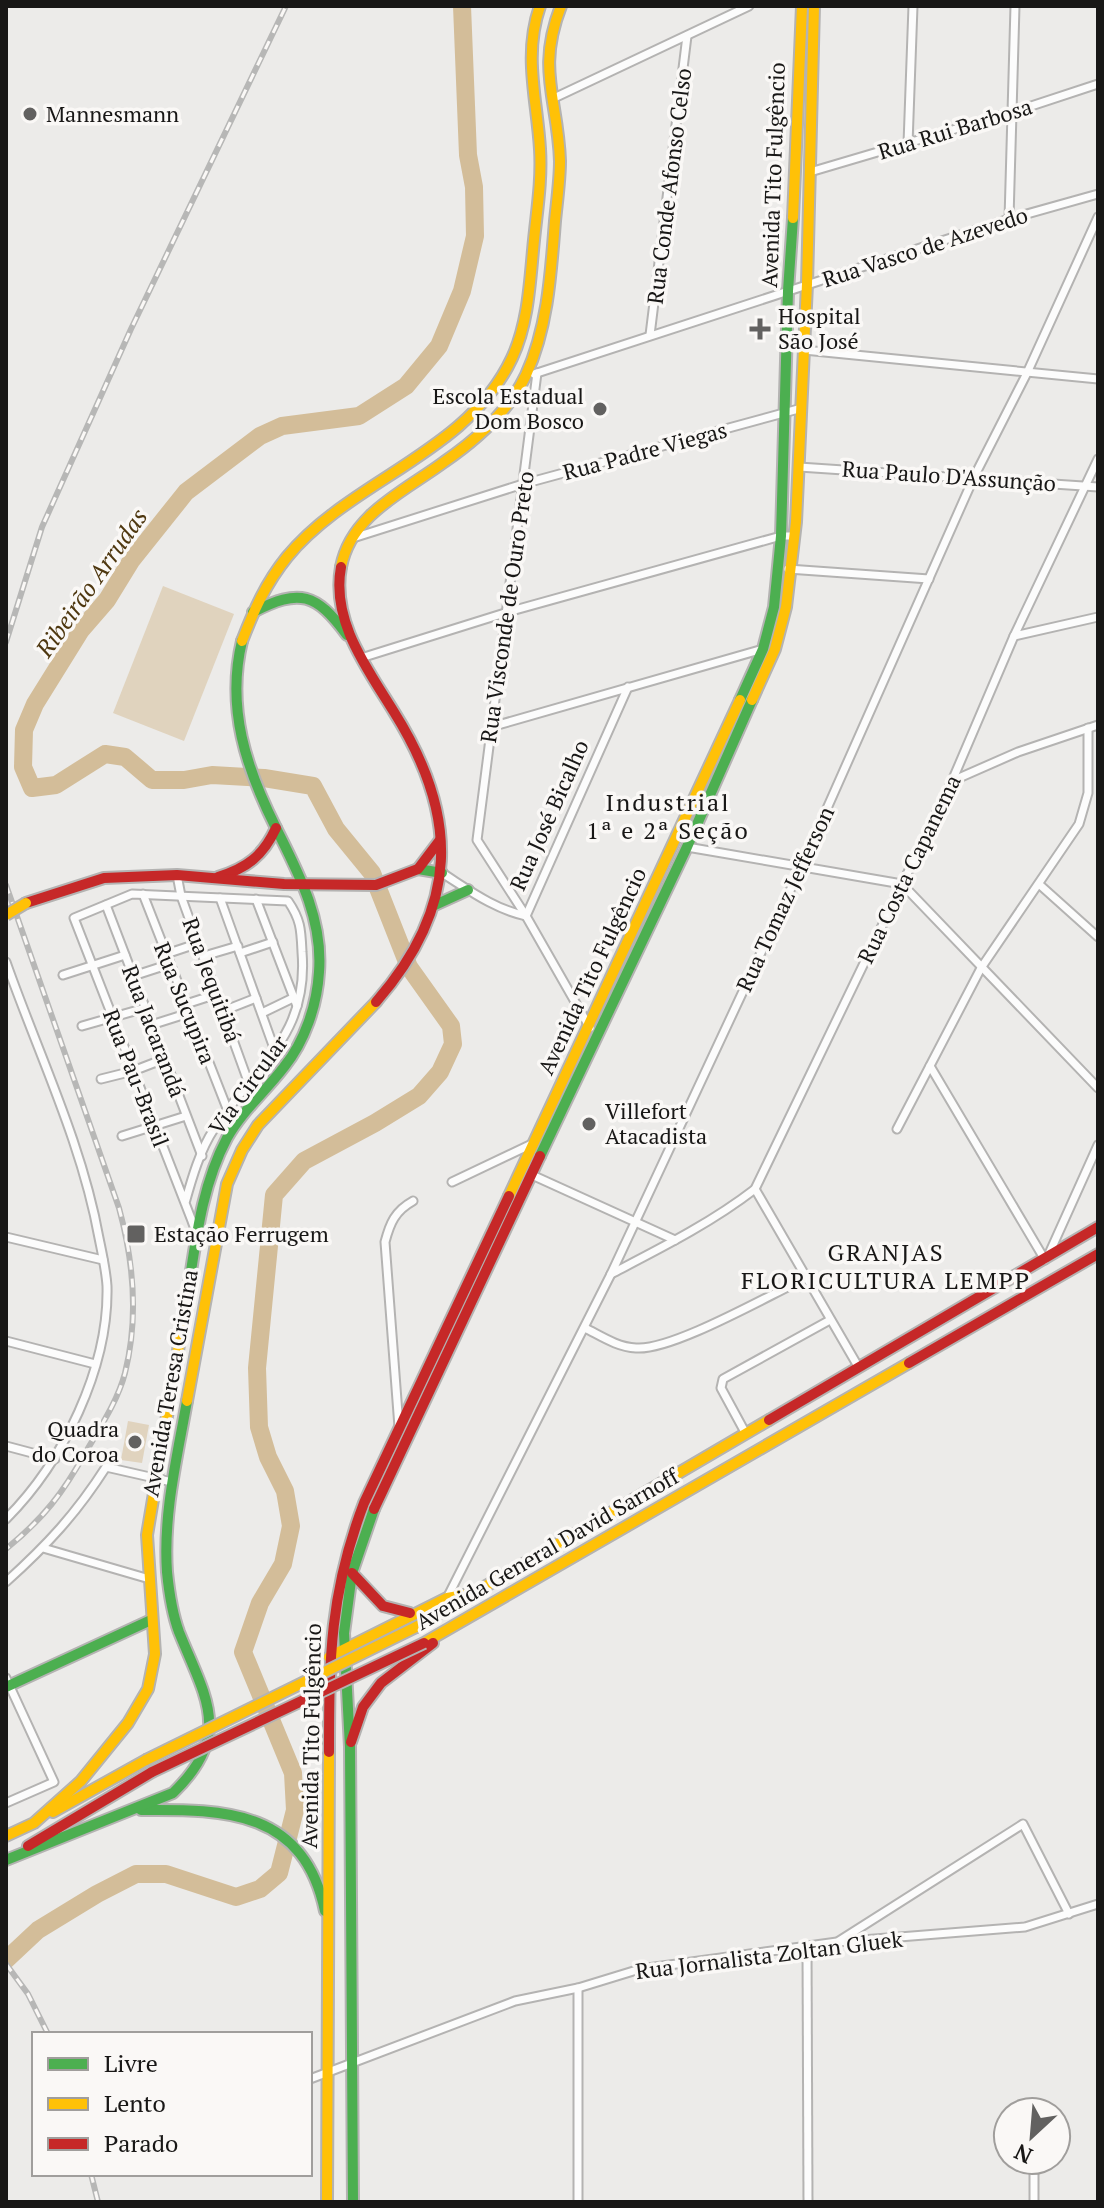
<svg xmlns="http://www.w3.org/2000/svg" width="1104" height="2208" viewBox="0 0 1104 2208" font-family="'PT Serif',serif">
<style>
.grass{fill:#e0d3be}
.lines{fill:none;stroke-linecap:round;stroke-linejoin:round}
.river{stroke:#d3bd99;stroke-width:18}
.street-casing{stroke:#b4b3b2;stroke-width:11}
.fast-casing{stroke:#b4b3b2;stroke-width:14}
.slow-casing{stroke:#b4b3b2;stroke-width:14}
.jam-casing{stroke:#b4b3b2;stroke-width:14}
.street{stroke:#fcfcfc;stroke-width:7}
.fast{stroke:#4caf50;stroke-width:10}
.slow{stroke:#ffc107;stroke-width:10}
.jam{stroke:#c62828;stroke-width:10}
.rail-casing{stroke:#b7b7b6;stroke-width:6}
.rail{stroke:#faf8f6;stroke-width:3;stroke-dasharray:9;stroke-linecap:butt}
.slow-bridge-casing{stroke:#b4b3b2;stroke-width:14;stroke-linecap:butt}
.jam-bridge-casing{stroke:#b4b3b2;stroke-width:14;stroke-linecap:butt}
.slow-bridge{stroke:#ffc107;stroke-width:10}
.jam-bridge{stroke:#c62828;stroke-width:10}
.poi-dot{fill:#626160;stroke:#faf8f6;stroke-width:3}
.labels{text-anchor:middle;stroke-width:7;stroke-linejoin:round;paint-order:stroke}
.poi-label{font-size:22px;fill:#181716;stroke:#faf8f6;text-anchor:start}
.street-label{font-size:22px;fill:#181716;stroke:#faf8f6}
.water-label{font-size:24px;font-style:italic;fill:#4f3810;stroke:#faf8f6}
.neighbourhood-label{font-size:24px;letter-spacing:2px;fill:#181716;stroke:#faf8f6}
</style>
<rect width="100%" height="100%" fill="#ecebe9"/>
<g class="grass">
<path d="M163,586L234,614L184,741L113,713Z"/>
<path d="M128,1421L149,1425L142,1463L121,1460Z"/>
</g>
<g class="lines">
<path class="river" d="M6,1960L38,1930L97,1894L136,1874H166L236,1897L260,1889L279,1873L295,1810L293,1773L243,1652L260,1603L283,1564L291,1526L285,1491L268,1457L259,1427L257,1368L274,1195L304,1161L375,1123L419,1096L440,1072L453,1044L451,1026L409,967L372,873L336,829L313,786L264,778L212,775L184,780H152L125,757L105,754L56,785L32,788L23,767L24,730L35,704L81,630L107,600L131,561L186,492L260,436L282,426L359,416L406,386L439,346L462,291L475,236L474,187L468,155L462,6"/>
<g class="street-casing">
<g id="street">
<path d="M552,99L749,6"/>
<path d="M908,144L913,6"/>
<path d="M810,172L1013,112L1098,84"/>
<path d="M1009,219L1015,6"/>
<path d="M650,335L687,36"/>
<path d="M804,350L1098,379"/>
<path d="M537,373L477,840L526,916L590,1028"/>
<path d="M534,374L1009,219L1098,194"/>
<path d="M799,467L1098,487"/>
<path d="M353,538L523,484L802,408"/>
<path d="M788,569L929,579"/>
<path d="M1014,636L1098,617"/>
<path d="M361,658L508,612L781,536H795"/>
<path d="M491,727L763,649"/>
<path d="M952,781L1018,752L1098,725"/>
<path d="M687,847L902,884L1098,1088"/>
<path d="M442,873C469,890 494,909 526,916"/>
<path d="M177,875L181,896L249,1084"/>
<path d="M1040,885L1098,937"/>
<path d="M143,894L228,1111"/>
<path d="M220,898L275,1051"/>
<path d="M256,899L297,1006"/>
<path d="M106,905L202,1156"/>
<path d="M526,916L628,687"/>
<path d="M240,953L273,942"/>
<path d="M166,954L199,943"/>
<path d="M204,956L238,946"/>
<path d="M6,962C38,1053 82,1143 99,1238C102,1253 106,1270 107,1286C109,1368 63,1462 6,1519"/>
<path d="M63,975L125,955"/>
<path d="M133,976L170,964"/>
<path d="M186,1004L217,994"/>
<path d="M223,1011L256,998"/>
<path d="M262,1013L293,998"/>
<path d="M151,1025L189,1013"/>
<path d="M82,1026L145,1008"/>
<path d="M930,1066L1045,1260"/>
<path d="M101,1079L133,1071L164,1059"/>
<path d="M897,1129L981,968L1079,824L1088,793V728"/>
<path d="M122,1136L186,1116"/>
<path d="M532,1175L675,1240"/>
<path d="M452,1182L534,1143"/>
<path d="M755,1189L859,1368"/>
<path d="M185,1203C192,1178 200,1150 214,1129C255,1066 309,1037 302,952C301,930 301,920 288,901L132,894L74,918L192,1221L196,1232"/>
<path d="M6,1237L103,1260"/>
<path d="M1048,1256L1098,1145"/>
<path d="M611,1274C661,1248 711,1223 755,1189L952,781L1014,636L1098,459"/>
<path d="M585,1328C601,1336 617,1347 636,1348C672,1351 769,1295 806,1278"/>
<path d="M6,1341L95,1364"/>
<path d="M399,1427L385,1242C390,1223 395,1211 413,1201"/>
<path d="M746,1434L721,1388L723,1379L830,1320"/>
<path d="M6,1446L55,1459"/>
<path d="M43,1548L146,1578"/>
<path d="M6,1582C47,1545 76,1514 106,1467L172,1482"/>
<path d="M447,1598L611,1274L801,867L974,477L1027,373L1098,217"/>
<path d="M6,1678L54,1782L6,1803"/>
<path d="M839,1941L1023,1824L1069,1914"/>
<path d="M807,1946L808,2202"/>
<path d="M578,1988V2202"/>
<path d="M310,2079L515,2001L578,1988L640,1969L837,1942L1025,1927L1098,1904"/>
<path d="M1034,2160V2202"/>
</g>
</g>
<g class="fast-casing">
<g id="fast">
<path d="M253,612C300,588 316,593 347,635"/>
<path d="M740,700L763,649L774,607L781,536L788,291L793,218"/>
<path d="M418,869L442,873"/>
<path d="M435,905L468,890"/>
<path d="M540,1156L687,847L752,700"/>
<path d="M188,1291C196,1239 202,1185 227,1138C242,1111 265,1092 284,1067C305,1041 317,1005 319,972C323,919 299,874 276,828C246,768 226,708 242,641"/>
<path d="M6,1687L151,1620"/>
<path d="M141,1810C227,1809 304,1811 325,1911"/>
<path d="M6,1860L173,1793C234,1734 205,1697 179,1632C172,1613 169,1592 167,1572C163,1514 177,1458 187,1401"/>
<path d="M353,2202L350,1747L344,1633L352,1573L374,1509"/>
</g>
</g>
<g class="slow-casing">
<g id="slow">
<path d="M793,218L802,6"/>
<path d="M341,567C351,514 405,491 444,462C476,440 509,411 526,375C548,327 551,272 555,221C557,201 560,180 560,161C558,99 536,70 561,6"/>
<path d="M242,641C254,610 266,583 287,557C351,479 467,454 512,358C529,322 530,279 534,240C537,210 542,180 540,149C537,99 523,55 540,6"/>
<path d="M752,700L775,649L786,607L796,522L807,284L814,6"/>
<path d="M509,1196L740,700"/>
<path d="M187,1401L227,1184L242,1150L258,1125L376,1002"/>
<path d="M416,1627L769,1420"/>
<path d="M424,1643L909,1363"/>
<path d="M329,1657L447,1598L470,1594"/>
<path d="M53,1812L146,1760"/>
<path d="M6,1836L34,1823L81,1781L128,1723L148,1689L155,1654L147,1535L188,1291"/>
<path d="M327,2202L329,1752"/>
</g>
</g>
<g class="jam-casing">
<g id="jam">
<path d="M341,567C331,621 367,668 394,712C460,817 459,907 376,1002"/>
<path d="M218,877C247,868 263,856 276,828"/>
<path d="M26,903L104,878L177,875L284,884L376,885L418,869L440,840"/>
<path d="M909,1363L1098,1254"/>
<path d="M769,1420L1098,1227"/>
<path d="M374,1509L540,1156"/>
<path d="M352,1573L383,1606L410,1613"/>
<path d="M351,1742L363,1707L381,1683L433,1643"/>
<path d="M329,1752C329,1659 330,1592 364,1503L509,1196"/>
<path d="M28,1846L152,1772"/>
</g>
</g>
<use href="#street" class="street"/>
<use href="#fast" class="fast"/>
<use href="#slow" class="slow"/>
<use href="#jam" class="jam"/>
<g class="rail-casing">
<g id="rail">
<path d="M6,642L42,527L131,329L286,6"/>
<path d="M6,885L119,1208C134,1263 139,1317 125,1373C118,1400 101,1426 87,1450C63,1493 44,1518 6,1549"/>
<path d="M6,1964L28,1994L48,2034"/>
<path d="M91,2174L98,2202"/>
</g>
</g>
<use href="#rail" class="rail"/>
<g class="slow-bridge-casing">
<g id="slow-bridge">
<path d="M6,915L26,903"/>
<path d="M146,1760L416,1627"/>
</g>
</g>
<g class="jam-bridge-casing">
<path id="jam-bridge" d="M152,1772L424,1643"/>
</g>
<use href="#slow-bridge" class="slow-bridge"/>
<use href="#jam-bridge" class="jam-bridge"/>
</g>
<g class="poi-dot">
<circle cx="30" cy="114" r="8"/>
<path d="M756 317h8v8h8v8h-8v8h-8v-8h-8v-8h8z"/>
<circle cx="600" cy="409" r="8"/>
<circle cx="589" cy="1124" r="8"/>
<rect x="126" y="1224" width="20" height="20" rx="4"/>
<circle cx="135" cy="1442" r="8"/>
</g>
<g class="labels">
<g class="poi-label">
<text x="46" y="122">Mannesmann</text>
<text x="778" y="324">Hospital<tspan x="778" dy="25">São José</tspan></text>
<text x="584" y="404" text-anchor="end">Escola Estadual<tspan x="584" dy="25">Dom Bosco</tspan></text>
<text x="605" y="1119">Villefort<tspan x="605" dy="25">Atacadista</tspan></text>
<text x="154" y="1242">Estação Ferrugem</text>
<text x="119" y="1437" text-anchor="end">Quadra<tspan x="119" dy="25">do Coroa</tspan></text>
</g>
<g class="street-label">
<text transform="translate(955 129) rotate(-17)" y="8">Rua Rui Barbosa</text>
<text transform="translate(773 175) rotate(-88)" y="8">Avenida Tito Fulgêncio</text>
<text transform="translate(669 186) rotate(-83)" y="8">Rua Conde Afonso Celso</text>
<text transform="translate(925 247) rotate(-18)" y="8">Rua Vasco de Azevedo</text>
<text transform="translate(645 451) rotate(-15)" y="8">Rua Padre Viegas</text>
<text transform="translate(949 476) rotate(4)" y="8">Rua Paulo D'Assunção</text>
<text transform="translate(507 607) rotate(-82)" y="8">Rua Visconde de Ouro Preto</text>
<text transform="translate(549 815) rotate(-66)" y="8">Rua José Bicalho</text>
<text transform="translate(909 869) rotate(-64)" y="8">Rua Costa Capanema</text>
<text transform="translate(785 899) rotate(-65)" y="8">Rua Tomaz Jefferson</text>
<text transform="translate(592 971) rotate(-65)" y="8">Avenida Tito Fulgêncio</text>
<text transform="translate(212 980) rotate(70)" y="8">Rua Jequitibá</text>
<text transform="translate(185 1003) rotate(68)" y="8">Rua Sucupira</text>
<text transform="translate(154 1031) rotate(69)" y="8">Rua Jacarandá</text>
<text transform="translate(136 1078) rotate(69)" y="8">Rua Pau-Brasil</text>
<text transform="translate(248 1085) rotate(-54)" y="8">Via Circular</text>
<text transform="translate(170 1383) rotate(-80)" y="8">Avenida Teresa Cristina</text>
<text transform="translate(547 1549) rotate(-30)" y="8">Avenida General David Sarnoff</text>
<text transform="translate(311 1736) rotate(-89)" y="8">Avenida Tito Fulgêncio</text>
<text transform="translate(769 1955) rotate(-7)" y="8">Rua Jornalista Zoltan Gluek</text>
</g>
<g class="water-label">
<text transform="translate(92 583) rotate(-55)" y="8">Ribeirão Arrudas</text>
</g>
<g class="neighbourhood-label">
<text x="668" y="811">Industrial<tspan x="668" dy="28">1ª e 2ª Seção</tspan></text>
<text x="886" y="1261">GRANJAS<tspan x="886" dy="28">FLORICULTURA LEMPP</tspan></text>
</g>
</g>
<rect width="1104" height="2208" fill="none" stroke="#181716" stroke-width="16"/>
<rect x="32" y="2032" width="280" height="144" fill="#faf8f6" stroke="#a09e9c" stroke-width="2"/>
<rect x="48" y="2058" width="40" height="12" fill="#4caf50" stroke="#a09e9c" stroke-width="2"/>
<text x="104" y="2072" font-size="24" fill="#181716">Livre</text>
<rect x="48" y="2098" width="40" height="12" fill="#ffc107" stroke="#a09e9c" stroke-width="2"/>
<text x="104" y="2112" font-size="24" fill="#181716">Lento</text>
<rect x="48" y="2138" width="40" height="12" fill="#c62828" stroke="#a09e9c" stroke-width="2"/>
<text x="104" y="2152" font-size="24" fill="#181716">Parado</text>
<g transform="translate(1032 2136) rotate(206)"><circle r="38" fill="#faf8f6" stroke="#a09e9c" stroke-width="2"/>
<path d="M0-6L14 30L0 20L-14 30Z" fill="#626160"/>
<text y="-12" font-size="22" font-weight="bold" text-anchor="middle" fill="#181716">N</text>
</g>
</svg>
